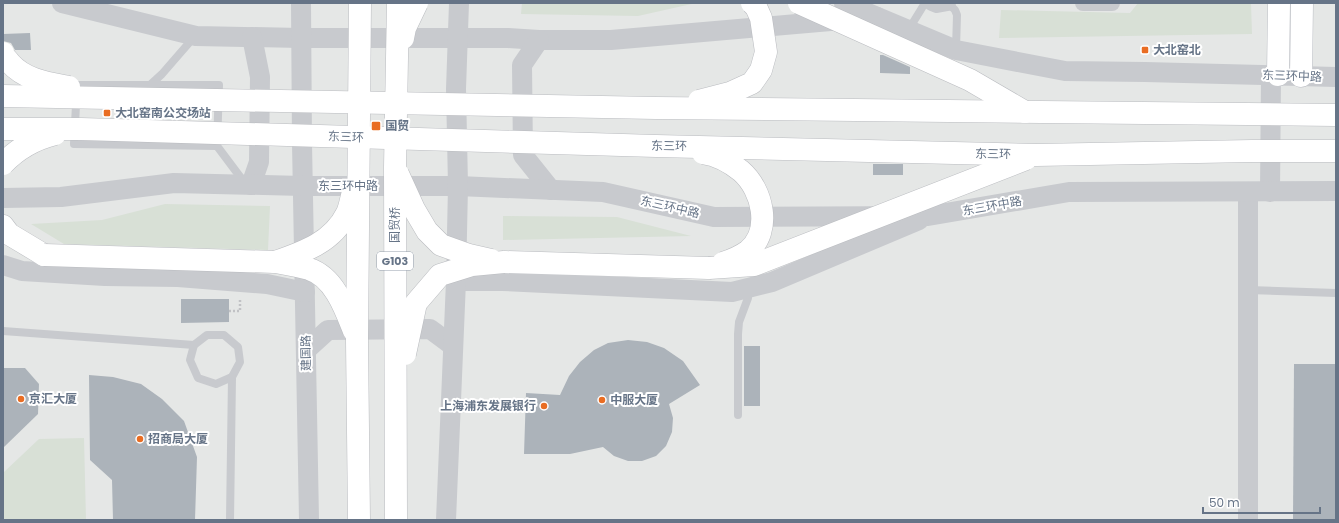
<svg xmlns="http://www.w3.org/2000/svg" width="1339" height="523" viewBox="0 0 1339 523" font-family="Poppins,'Noto Sans SC',sans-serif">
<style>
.built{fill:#e5e7e6}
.green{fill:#d8e0d6}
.building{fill:#acb3ba}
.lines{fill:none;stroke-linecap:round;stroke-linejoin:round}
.secondary-casing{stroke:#babdc3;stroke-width:23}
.trunk-casing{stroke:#babcc0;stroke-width:23}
.path{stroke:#c1c2c5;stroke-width:2.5;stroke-dasharray:2 2;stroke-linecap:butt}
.service{stroke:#c8cace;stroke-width:8}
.minor{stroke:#c8cace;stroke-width:16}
.tertiary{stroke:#c8cace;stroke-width:20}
.secondary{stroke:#fff;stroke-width:22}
.trunk{stroke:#fff;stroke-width:22}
.trunk-bridge-casing{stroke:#babcc0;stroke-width:23;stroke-linecap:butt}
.trunk-bridge{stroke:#fff;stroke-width:22}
.poi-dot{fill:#e96d23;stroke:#fff;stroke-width:1.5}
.labels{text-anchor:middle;stroke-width:4;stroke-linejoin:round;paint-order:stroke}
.shield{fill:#fff;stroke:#949eab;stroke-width:1}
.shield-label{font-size:11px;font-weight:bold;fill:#667487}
.poi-label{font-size:12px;font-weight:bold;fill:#667487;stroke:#fff;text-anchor:start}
.street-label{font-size:12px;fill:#667487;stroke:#fff}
</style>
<rect width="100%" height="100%" fill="#f7f8f5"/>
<rect class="built" x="3" y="3" width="1333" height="517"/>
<g class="green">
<path d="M522,3H696L638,16L521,14Z"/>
<path d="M1138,3H1251L1252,34L999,38L1001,10L1130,13Z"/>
<path d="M165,204L270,206L268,250L64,244L31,224L102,220Z"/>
<path d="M503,216L617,217L691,236L503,240Z"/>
<path d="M84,438L86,520H3V473L39,439Z"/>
</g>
<g class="building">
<path d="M30,33L31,50H15L11,43L3,41V34Z"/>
<path d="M880,55H883L910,67V74L880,73Z"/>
<rect x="873" y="164" width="30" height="11"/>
<path d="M181,299H229V322L181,323Z"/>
<path d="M628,340L647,342L664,348L683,361L700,385L669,404L673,418L672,432L666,446L656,456L642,461H628L614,456L603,447L570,454H524L526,393L560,395L569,376L580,362L594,350L608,343Z"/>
<rect x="744" y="346" width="16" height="60"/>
<path d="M1294,364H1336V520H1293Z"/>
<path d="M3,368H25L39,384L38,414L3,448Z"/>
<path d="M89,375L113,377L141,384L162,399L184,421L197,457L195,520H113L112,480L90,460Z"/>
</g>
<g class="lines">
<g class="secondary-casing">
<g id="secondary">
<path d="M1278,75L1279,3"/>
<path d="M1301,76L1302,3"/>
</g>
</g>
<g class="trunk-casing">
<g id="trunk">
<path d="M3,226L9,234L44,255"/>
<path d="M504,262L709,268"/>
</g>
</g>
<path class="path" d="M229,311H240V298"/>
<g class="service">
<path d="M948,3L955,10L957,15L956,49"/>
<path d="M909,29L925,3"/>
<path d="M150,85L162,74L195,36"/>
<path d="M217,146L74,144L77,85H219L217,146L244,182"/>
<path d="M1248,290L1336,293"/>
<path d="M3,331L194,345"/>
<path d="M207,335H224L238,347L240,362L232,377L216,384L198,378L190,360L194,345Z"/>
<path d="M738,415V334L739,322L748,298L747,288"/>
<path d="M230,520L232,377"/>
</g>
<g class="minor">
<path d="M932,3L937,5L948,3"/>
<path d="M1083,3H1112"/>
</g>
<g class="tertiary">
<path d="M62,3L196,36L301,38H508L539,40H611L877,17"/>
<path d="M301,3L302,143L309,520"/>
<path d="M844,3L956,50L1065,71L1145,72L1336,77"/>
<path d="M539,40L522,65L523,155L551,190"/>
<path d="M251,185L259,162L260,77L252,37"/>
<path d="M1248,192V520"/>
<path d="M1270,192L1271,75"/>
<path d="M3,198L61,197L174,183L303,186H458L603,192L714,217L928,216L1069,192L1336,191"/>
<path d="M3,265L22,271L105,276L178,277L267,284L305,292"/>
<path d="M456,281H503L732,292L772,282L919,220"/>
<path d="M306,350L328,330L430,329L453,346"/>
<path d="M446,520L456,281L458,186L456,89L459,3"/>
</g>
<use href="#secondary" class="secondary"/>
<use href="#trunk" class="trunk"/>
<g class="trunk-bridge-casing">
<g id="trunk-bridge">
<path d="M799,3L970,80L1025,112"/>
<path d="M403,38L405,28L417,3"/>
<path d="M3,53C4,57 7,59 10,63C25,80 48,83 69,87"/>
<path d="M3,96L656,108L1336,115"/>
<path d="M699,101L730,93L752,83L761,70L766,52L761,18L756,7L752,3"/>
<path d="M3,129H81L656,146L1036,155L1252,151H1336"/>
<path d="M703,153C717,155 730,162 741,171C763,190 772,231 748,251C740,257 732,260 723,263"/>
<path d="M3,164C17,149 35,139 55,134"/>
<path d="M398,174L414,209L427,231L441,245L469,255L491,260"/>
<path d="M44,255L275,262C286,264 298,266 309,269C334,277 345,308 354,331"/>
<path d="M275,262C304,252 333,242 347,213C350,207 351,198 353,192"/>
<path d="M709,268L754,265L1026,159"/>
<path d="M405,354L416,303L440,275L472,265L504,262"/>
<path d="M359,520L357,341L360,3"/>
<path d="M396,520L395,167L398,3"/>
</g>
</g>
<use href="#trunk-bridge" class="trunk-bridge"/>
</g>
<g class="poi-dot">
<rect x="1141" y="46" width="8" height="8" rx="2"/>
<rect x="103" y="109" width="8" height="8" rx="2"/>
<rect x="371" y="121" width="10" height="10" rx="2"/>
<circle cx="21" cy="399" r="4"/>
<circle cx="602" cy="400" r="4"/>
<circle cx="544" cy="406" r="4"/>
<circle cx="140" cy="439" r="4"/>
</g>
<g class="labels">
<rect class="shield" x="377" y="252" width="36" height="18" rx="3"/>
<g class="shield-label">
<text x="395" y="265">G103</text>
</g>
<g class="poi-label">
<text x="1153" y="54">大北窑北</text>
<text x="115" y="117">大北窑南公交场站</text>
<text x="385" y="130">国贸</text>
<text x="29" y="403">京汇大厦</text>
<text x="610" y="404">中服大厦</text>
<text x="536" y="410" text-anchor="end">上海浦东发展银行</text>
<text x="148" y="443">招商局大厦</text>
</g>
<g class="street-label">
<text transform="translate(1292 76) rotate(2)" y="4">东三环中路</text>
<text transform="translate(346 137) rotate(2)" y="4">东三环</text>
<text transform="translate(669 146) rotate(1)" y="4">东三环</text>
<text transform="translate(993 154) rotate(1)" y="4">东三环</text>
<text x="348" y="190">东三环中路</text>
<text transform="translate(992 206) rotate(-10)" y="4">东三环中路</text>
<text transform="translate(670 207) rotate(13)" y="4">东三环中路</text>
<text transform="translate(395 225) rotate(-90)" y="4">国贸桥</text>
<text transform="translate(306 353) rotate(-91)" y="4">建国路</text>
</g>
</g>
<rect width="1339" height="523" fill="none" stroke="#667487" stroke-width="8"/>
<path d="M1203 507v6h117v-6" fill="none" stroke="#667487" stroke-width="2"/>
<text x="1209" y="507" font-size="12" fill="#667487" stroke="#ffffff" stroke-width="3" paint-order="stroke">50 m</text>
</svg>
